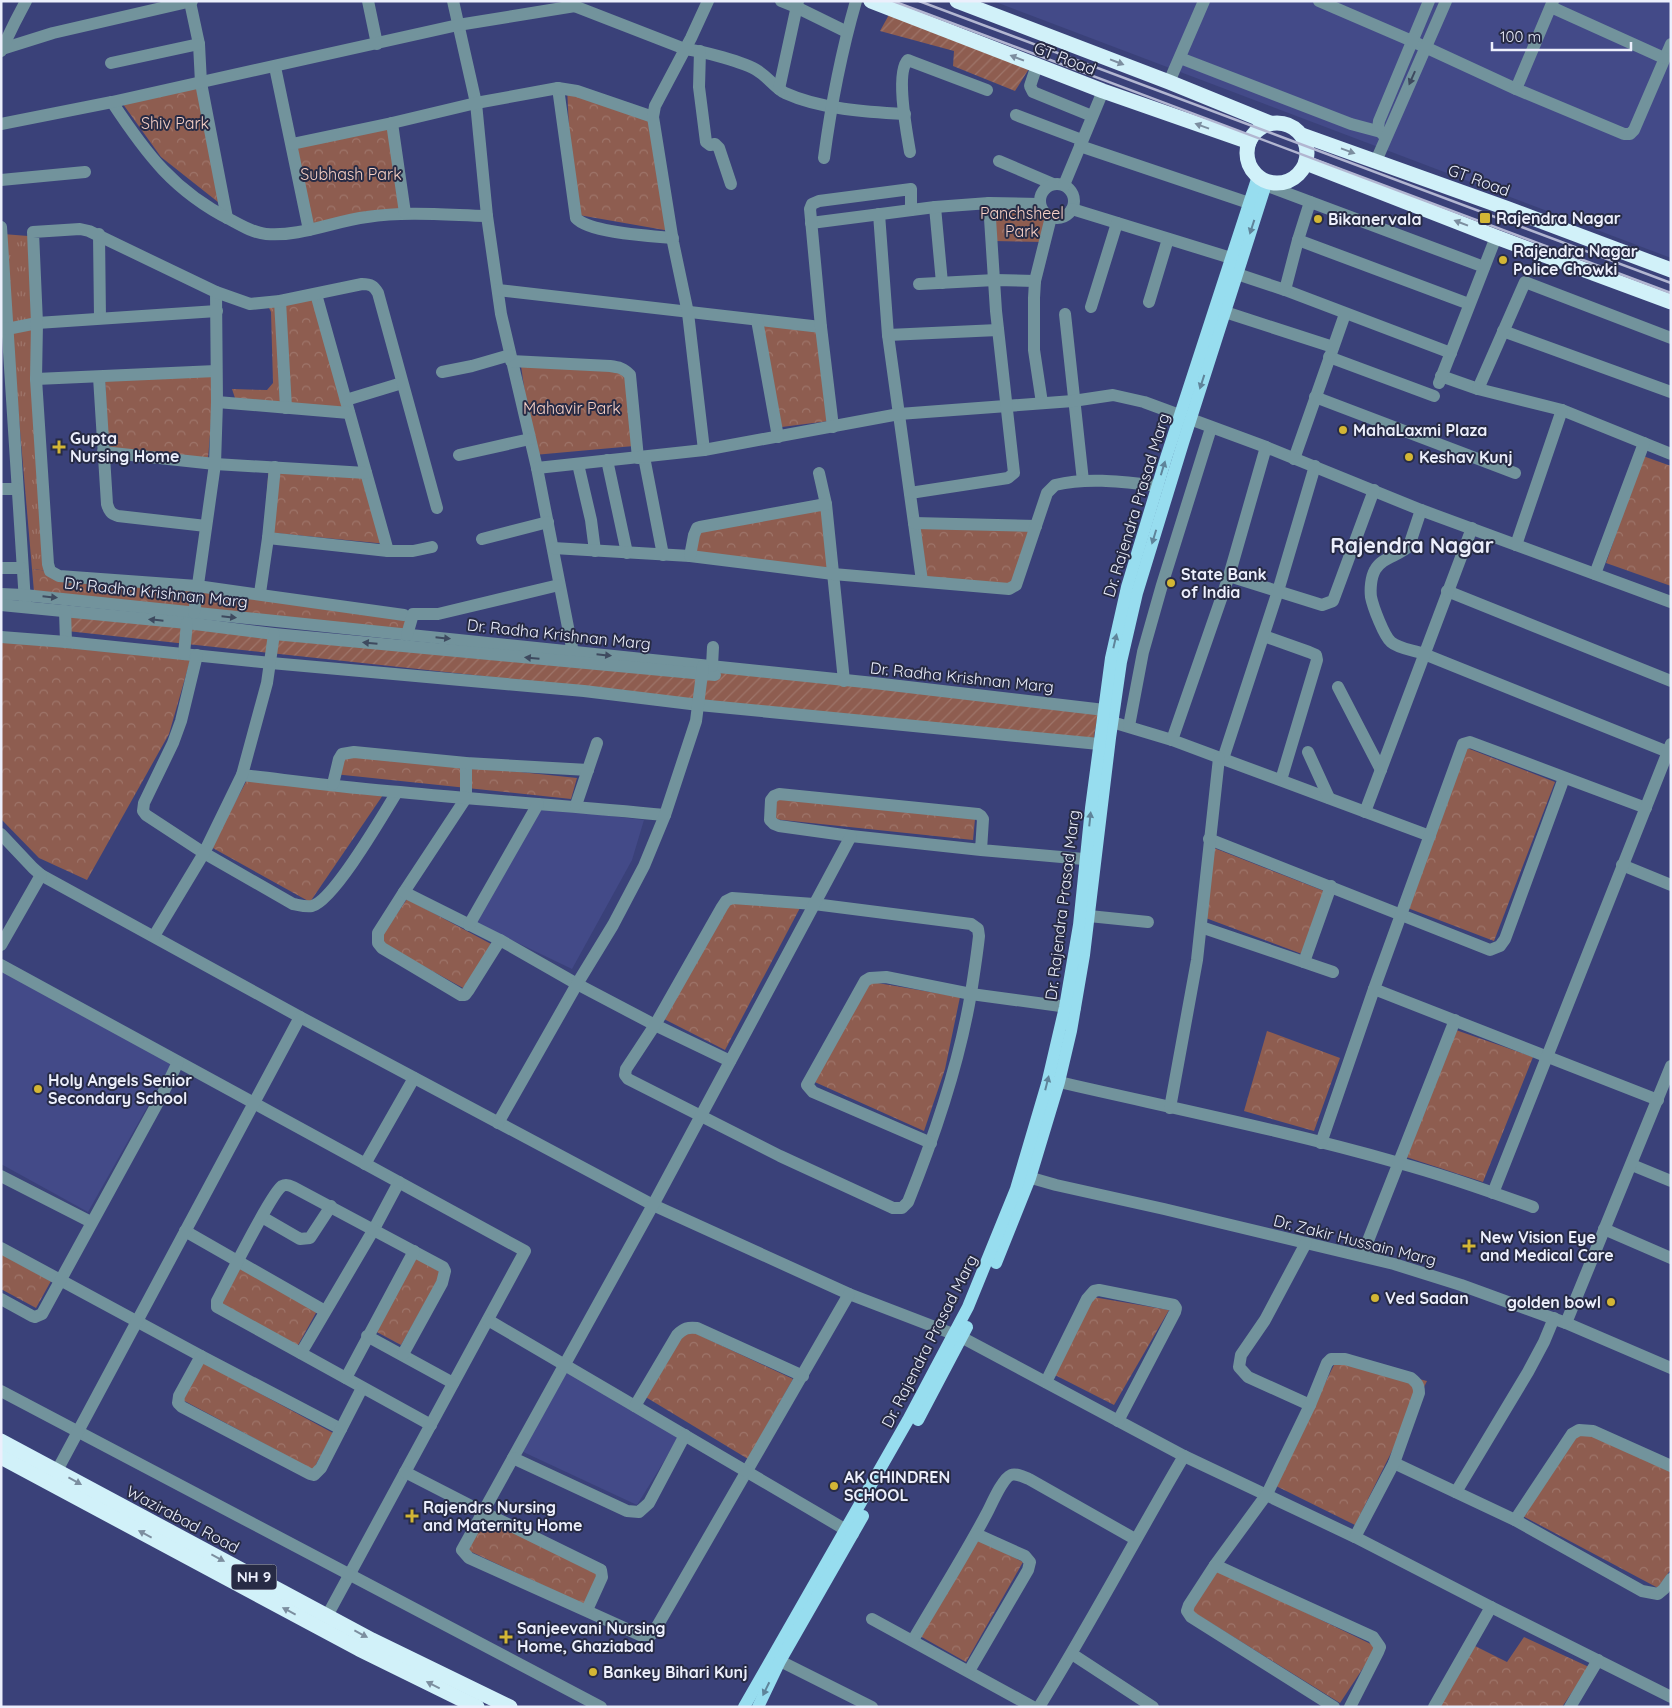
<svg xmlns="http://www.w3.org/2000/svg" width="1672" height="1708" viewBox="0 0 1672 1708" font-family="Quicksand,sans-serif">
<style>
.built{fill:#434a88}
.grass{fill:url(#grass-tufts)}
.forest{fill:url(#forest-crowns)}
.garden{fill:url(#garden-furrows)}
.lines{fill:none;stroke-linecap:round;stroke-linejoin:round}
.minor{stroke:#72939c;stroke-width:12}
.major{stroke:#97ddef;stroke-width:12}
.highway{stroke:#d1f1f9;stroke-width:15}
.rail{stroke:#b2b6d1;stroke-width:2.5}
.oneway{fill:#7c8e9f}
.oneway2{fill:#3e4a5f}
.oneway3{fill:#5f849a}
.poi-dot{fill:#d3b635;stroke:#272b45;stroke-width:2}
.labels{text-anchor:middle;stroke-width:4;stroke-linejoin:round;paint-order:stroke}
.shield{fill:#272b45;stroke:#b1b4c5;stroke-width:1}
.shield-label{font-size:15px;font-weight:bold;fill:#eceffc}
.street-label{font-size:16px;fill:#eceffc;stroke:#272b45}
.park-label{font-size:16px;fill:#f8d1c6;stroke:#272b45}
.poi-label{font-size:16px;font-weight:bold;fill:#eceffc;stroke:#272b45;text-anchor:start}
.district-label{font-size:21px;font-weight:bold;fill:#eceffc;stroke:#272b45}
</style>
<defs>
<pattern id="grass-tufts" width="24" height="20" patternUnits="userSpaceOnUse" patternTransform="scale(1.25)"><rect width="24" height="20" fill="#8e5d50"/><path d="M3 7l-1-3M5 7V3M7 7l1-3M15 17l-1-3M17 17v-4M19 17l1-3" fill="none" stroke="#9e756a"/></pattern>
<pattern id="forest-crowns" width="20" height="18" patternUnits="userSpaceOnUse" patternTransform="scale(1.25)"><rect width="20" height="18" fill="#8e5d50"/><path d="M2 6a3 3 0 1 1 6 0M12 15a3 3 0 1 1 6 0" fill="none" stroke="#9e756a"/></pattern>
<pattern id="garden-furrows" width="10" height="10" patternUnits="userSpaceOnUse" patternTransform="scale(1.25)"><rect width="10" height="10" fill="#8e5d50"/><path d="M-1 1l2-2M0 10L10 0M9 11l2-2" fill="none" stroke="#9e756a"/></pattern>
</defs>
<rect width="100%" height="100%" fill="#3a4179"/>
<g class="built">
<path d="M993,1H1671V258Z"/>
<path d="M537,807L644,820L632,860L572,969L470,920Z"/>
<path d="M1,970L172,1063L88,1212L1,1164Z"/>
<path d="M564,1370L679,1437L637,1505L519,1450Z"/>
</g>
<path class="grass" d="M3,234L28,236L49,571L32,569Z"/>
<g class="forest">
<path d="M199,87L223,206L161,157L120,100Z"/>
<path d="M567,87L648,120L670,231L573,214Z"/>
<path d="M388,120L403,211L310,226L295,141Z"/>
<path d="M1036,202L1053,215L1045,242L994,241L990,204Z"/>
<path d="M313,295L347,410L236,401L232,389L267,390L273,383L271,312L267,304Z"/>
<path d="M757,324L818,331L829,421L774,428Z"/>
<path d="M520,359L627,369L634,446L534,455Z"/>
<path d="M215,374L208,459L108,448L105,379Z"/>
<path d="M1643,456L1671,466V586L1606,563Z"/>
<path d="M269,463L366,473L387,544L264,532Z"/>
<path d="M826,504L833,574L690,556L692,525Z"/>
<path d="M1032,526L1011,585L922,578L915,527Z"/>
<path d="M32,569L407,614L405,632L34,592Z"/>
<path d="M1,636L192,654L169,734L87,880L39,858L1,819Z"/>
<path d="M1467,748L1555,782L1494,941L1405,907Z"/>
<path d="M339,753L577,778L571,799L334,774Z"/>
<path d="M247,780L385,792L310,902L211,847Z"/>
<path d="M775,798L975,819L973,840L773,819Z"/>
<path d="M1214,848L1324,891L1302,954L1203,917Z"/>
<path d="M407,899L493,945L463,988L378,941Z"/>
<path d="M726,899L801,906L725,1050L660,1017Z"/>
<path d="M866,981L960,997L945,1069L924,1131L808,1079Z"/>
<path d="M1453,1029L1533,1057L1483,1182L1403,1156Z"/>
<path d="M1267,1031L1340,1058L1314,1131L1244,1111Z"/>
<path d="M1,1254L51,1281L36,1308L1,1289Z"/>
<path d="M414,1257L442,1273L401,1345L373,1330Z"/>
<path d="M237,1266L317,1311L297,1347L217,1302Z"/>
<path d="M1093,1297L1169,1310L1114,1405L1053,1374Z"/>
<path d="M682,1327L793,1379L748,1459L644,1396Z"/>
<path d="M1337,1359L1427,1381L1355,1525L1274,1485Z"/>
<path d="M200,1361L333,1433L313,1470L179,1398Z"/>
<path d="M1580,1427L1671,1470V1569L1658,1588L1519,1514Z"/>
<path d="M480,1516L600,1573L585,1605L461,1547Z"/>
<path d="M975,1538L1023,1562L966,1662L920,1636Z"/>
<path d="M1214,1568L1377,1647L1340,1703L1190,1610Z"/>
<path d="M1524,1637L1589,1667L1562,1707H1433L1471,1644L1507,1662Z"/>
</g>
<g class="garden">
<path d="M891,11L1032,64L1015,91L953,66L954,51L880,31Z"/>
<path d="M68,609L1099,708L1093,742L67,631Z"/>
</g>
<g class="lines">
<g class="minor">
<path d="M368,1L377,44"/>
<path d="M453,1L476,103L487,216L501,314L537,468L574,658"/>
<path d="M781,1L796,7L847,32"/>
<path d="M1319,1L1412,41L1516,89L1624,134H1630L1634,130L1671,44"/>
<path d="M190,2L199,44L201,83L227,218"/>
<path d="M569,4L685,49C702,51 745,62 758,71C768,77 775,88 785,93C820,109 866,112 905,114"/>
<path d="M1551,7L1664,58"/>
<path d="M2,49L53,33L192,1"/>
<path d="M1,51L15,22L26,1"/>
<path d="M700,51L699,87L706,142L710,145L715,144L719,148L731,184"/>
<path d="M1180,58L1351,124L1381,132"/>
<path d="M111,63L199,44"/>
<path d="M1037,65L1030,86L1033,92L1092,116"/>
<path d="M275,67L309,230"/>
<path d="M1169,82L1204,1"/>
<path d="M558,88L576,218C589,233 651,236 673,238"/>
<path d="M779,89L798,1"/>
<path d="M1516,89L1553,1"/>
<path d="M112,102C147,155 174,191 231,220C242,226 254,233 266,234C300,237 334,221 367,217C407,211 447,215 487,216"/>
<path d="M1016,115L1082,140"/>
<path d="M392,123L405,213"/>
<path d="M1,124L112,102L458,25L575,6"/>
<path d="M1385,137L1378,128L1379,121L1429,1"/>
<path d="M292,144L392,123L476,103L558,88L577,91L653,117"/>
<path d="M1080,146L1249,203"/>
<path d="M910,152C907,134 895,72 908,60L913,62L987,90"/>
<path d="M824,158C831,105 841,53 856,1"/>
<path d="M999,161L1053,184"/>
<path d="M1376,161L1446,1"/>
<path d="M1,180L85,172"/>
<circle cx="1057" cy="201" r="17"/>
<path d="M1064,185L1103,91"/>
<path d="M1265,185L1484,267"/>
<path d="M1310,202L1298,240L1469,304"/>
<path d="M935,207L942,283"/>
<path d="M1072,209L1231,258"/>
<path d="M879,214L888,335L922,581"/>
<path d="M811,223L935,207L989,203L1039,204"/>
<path d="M1,227L25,602"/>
<path d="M99,234L100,318"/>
<path d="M1237,274L1285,290L1451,353"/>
<path d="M919,284L995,280L1035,281"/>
<path d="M498,290L821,327"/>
<path d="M1285,290L1298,240"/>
<path d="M316,294L388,551"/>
<path d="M280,301L286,408"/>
<path d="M1149,302L1168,239"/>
<path d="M1091,307L1117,223"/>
<path d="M1225,312L1333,347"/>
<path d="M1065,314L1083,481"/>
<path d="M757,320L778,437"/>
<path d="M1,328L7,329L37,323L217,311"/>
<path d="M1503,331L1671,392"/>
<path d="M888,335L998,330"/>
<path d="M1329,357L1434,396"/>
<path d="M511,361L610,366C618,367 624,368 630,375L638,458"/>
<path d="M442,372L472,366L510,355"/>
<path d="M1441,376L1478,389L1562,410L1671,454"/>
<path d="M99,377L107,504C109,511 111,514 118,516L206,526"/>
<path d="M36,379L216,371"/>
<path d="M1439,383L1496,237"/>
<path d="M1478,389L1525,282L1671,338"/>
<path d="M1315,397L1515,473"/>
<path d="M346,400L402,383"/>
<path d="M217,402L349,413"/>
<path d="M1042,403L1034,350V298L1035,281L1051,217"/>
<path d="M833,427L821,327L810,209L812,204L819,201L911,189V210"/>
<path d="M704,450L688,313L673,242L653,117L655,106L691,38L708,1"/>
<path d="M103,452L215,464L366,473"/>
<path d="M459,455L530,439"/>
<path d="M644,457L663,555"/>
<path d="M1294,459L1345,314"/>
<path d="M607,460L627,553"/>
<path d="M578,464L591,520L595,551"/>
<path d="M537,468L704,450L899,414L1073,401L1113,395L1144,402L1266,447L1421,510L1671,602"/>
<path d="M819,473L826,504L844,681"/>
<path d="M1,489H17"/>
<path d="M910,493L1008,478L1014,473L996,311L989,203"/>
<path d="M1421,510L1409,546C1399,556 1382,557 1375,570C1371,577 1370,589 1371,597C1373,607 1384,636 1391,642C1399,649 1414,650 1424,654L1668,752"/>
<path d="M914,523L1036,526"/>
<path d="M268,538L388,551H413L432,547"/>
<path d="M482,539L548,522"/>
<path d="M1516,545L1562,410"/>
<path d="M553,548L690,556L833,574L1009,589L1016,585L1047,493L1055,485C1089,477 1123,482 1158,486"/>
<path d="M690,556L694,535L697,528L700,527L826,504"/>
<path d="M1,568H22"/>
<path d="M1595,574L1644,443"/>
<path d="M1229,576L1322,605L1333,601L1374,490"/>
<path d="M1447,591L1671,681"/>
<path d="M260,593L268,538L275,467"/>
<path d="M1,594L24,595L874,683L1113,711"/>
<path d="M1,605L187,623L274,634L715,675"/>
<path d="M65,611L66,642"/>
<path d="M194,613L215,464L217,402L216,292"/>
<path d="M404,615L197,586L59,576L50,571L48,564L36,379L37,323L33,232L80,229L89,231L216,292L250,304L280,301L362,284C371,284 374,286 378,293L437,508"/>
<path d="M407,635L413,614H438L559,585"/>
<path d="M1264,636L1309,652L1316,655L1317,660L1281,780"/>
<path d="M1,637L66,642L271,663L584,691L699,705L1099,744"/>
<path d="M184,654L187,623"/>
<path d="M197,655L181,721L173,743L144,803L143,811L146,815L204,853L293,904C299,905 305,907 312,906C334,900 383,815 397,792"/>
<path d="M712,666L713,647"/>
<path d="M1338,687L1381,770"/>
<path d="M1112,722L1172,740L1430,836"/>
<path d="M1129,726L1143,652L1162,585L1211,428"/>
<path d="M1172,740L1229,576L1266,447"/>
<path d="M1308,752L1329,798"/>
<path d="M1223,759L1278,591L1315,466"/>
<path d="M466,763V798L404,892L378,933V943L382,948L461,995H465L468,991L500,940"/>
<path d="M242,775C295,781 347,788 400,792C489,801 577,806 665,815"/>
<path d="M333,784L339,759L342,754L354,752L466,763L588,770"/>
<path d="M576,805L597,743"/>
<path d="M1365,812L1472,528"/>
<path d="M1,834L33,868L41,875L300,1017L653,1205L849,1294L961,1337L1184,1456L1355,1537L1491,1607L1671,1697"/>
<path d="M1209,839L1490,950L1500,946L1505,939L1564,778"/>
<path d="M981,850L983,819L981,816L978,814L779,794L774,796L771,800L770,820L774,824L779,826L851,836L981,850L1095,860"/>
<path d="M1622,865L1671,885"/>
<path d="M404,892L500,940L577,984L655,1025L730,1061"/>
<path d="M732,898L814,904L971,924L978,929L979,936C977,955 974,974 971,993C959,1065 935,1135 908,1202L902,1208H893L780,1156L628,1079L625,1075L626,1069L655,1025L722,907L726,901Z"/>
<path d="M1089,916L1148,922"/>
<path d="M469,925L538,804"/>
<path d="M1201,927L1333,972"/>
<path d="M154,936L204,853L242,775L267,683L274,634"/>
<path d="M1,945L41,875"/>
<path d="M1304,962L1331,886"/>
<path d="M1,965L525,1251L327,1616"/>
<path d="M1374,989L1658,1100"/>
<path d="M1059,1082C1172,1108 1287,1131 1399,1163C1444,1175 1489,1191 1533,1207"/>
<path d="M1170,1108L1197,960L1219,758"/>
<path d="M498,1123L577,984L613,925L644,866L665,815L696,721L703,666"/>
<path d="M931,1143L813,1092L807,1085L865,981L870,978L886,977L971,994L1075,1008"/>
<path d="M1321,1143L1374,989L1463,744L1470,742L1646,808"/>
<path d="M365,1164L414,1078"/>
<path d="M1632,1165L1671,1181"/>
<path d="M1021,1175L1056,1185L1164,1209L1394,1264L1461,1285L1566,1323L1671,1368"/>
<path d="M1,1176L91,1222"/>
<path d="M1493,1193L1671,744"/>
<path d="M262,1217L300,1239L310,1238L331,1206"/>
<path d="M1604,1229L1671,1258"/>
<path d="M185,1231L325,1311"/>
<path d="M1306,1243L1265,1320L1241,1355L1239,1367L1248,1377L1310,1405"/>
<path d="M1,1248L201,1356L341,1429"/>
<path d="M1362,1256L1455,1020"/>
<path d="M849,1294L655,1630L651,1635H640L469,1558L462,1550L653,1205L851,836"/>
<path d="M1,1299L32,1316L35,1317L42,1314L163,1093L178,1062"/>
<path d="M488,1320L853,1534"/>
<path d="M1566,1323L1671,1066"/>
<path d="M367,1336L453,1383"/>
<path d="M301,1353L374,1229L399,1182"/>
<path d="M403,1354L442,1283L445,1271L443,1267L293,1187C289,1185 286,1184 282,1186C272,1192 226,1284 217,1301V1307L431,1425"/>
<path d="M201,1356L179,1396L178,1403L182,1407L310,1474L314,1475L321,1468L362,1388"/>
<path d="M346,1378L414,1251"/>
<path d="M1046,1382L1087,1299L1094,1291L1099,1290L1174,1305L1176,1308L1175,1312L1118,1421"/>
<path d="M1,1391L601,1707"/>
<path d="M635,1406L677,1335C684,1328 688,1327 697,1328L803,1376"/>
<path d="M513,1458L627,1511L639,1512L649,1503L685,1435"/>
<path d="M1394,1463L1515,1520L1642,1591L1658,1594L1664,1589L1671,1579"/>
<path d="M405,1472L483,1512L601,1570L602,1577L587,1610"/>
<path d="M52,1480L300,1017"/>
<path d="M1456,1492L1528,1372L1544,1342L1554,1318"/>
<path d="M1515,1520L1572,1434L1579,1430L1593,1431L1671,1466"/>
<path d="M1215,1565L1373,1637L1380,1647L1378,1652L1350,1707"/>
<path d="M872,1619L1033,1707"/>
<path d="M913,1640C938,1597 965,1555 988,1511C992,1503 1003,1478 1011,1475C1016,1473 1024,1477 1029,1479L1135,1539"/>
<path d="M1072,1654L1153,1707"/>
<path d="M780,1661L872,1707"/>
<path d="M969,1671L1028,1570L1030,1562L1025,1556L976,1534"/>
<path d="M1039,1707C1090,1625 1135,1539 1184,1456"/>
<path d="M1334,1707L1191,1617L1187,1611L1189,1605L1215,1565L1267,1494L1310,1405L1327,1363L1331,1359H1345L1411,1378C1417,1383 1419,1385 1419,1393L1394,1463L1355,1537"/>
<path d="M1434,1707L1491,1607"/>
<path d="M1570,1707L1598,1660"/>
</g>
<g class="major">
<path d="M996,1263L1030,1178L1059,1082L1071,1031L1084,955L1110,738L1121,662L1137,593L1183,443L1267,181"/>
<path d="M918,1420L967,1327"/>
<path d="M744,1707L908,1420L968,1307L1016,1189L1047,1084L1065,1007L1079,925L1091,808L1111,658L1127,587L1166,458L1258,176"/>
<path d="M758,1707L780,1661L863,1516"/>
</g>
<g class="highway">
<path d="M871,1L1103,91L1249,142"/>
<path d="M957,1L1169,82L1270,123"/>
<circle cx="1277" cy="153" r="30"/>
<path d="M1302,135L1506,208L1671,270"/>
<path d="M1306,163L1496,237L1671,302"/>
<path d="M1,1441L372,1640L510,1707"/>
<path d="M1,1457L359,1649L477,1707"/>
</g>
<g class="rail">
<path d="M893,1L1671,293"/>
<path d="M919,1L1671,283"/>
</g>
</g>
<defs><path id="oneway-solid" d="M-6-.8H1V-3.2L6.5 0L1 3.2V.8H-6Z" transform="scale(1.25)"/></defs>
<g class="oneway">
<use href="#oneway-solid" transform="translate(1017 58) rotate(-159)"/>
<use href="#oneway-solid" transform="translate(1117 62) rotate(21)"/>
<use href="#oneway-solid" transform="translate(1202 126) rotate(-160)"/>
<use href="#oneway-solid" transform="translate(1348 151) rotate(20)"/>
<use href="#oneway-solid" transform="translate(1461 223) rotate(-159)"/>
<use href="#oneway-solid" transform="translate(75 1481) rotate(29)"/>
<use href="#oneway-solid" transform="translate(145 1534) rotate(-152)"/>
<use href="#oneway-solid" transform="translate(218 1558) rotate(28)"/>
<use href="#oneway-solid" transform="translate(289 1611) rotate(-152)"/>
<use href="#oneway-solid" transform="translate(361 1634) rotate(28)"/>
<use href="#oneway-solid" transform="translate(433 1685) rotate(-153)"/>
</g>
<g class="oneway2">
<use href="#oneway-solid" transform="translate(1412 78) rotate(114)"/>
<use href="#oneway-solid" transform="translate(50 597) rotate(6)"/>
<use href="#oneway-solid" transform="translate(229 617) rotate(6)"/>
<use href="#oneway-solid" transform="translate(156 620) rotate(-174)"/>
<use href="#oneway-solid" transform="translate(443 638) rotate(6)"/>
<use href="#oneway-solid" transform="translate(370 643) rotate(-175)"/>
<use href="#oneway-solid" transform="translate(604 655) rotate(6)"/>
<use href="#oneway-solid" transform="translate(532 658) rotate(-175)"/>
</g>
<g class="oneway3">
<use href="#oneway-solid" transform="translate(1252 227) rotate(108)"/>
<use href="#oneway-solid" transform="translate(1202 382) rotate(108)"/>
<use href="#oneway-solid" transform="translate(1163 468) rotate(-73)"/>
<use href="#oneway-solid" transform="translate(1154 537) rotate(107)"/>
<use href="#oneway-solid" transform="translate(1115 641) rotate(-77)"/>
<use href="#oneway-solid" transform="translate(1090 819) rotate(-84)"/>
<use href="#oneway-solid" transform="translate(1047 1083) rotate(-76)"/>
<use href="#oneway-solid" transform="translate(766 1689) rotate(116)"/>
</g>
<g class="poi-dot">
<rect x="1479" y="212" width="12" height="12" rx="2.5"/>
<circle cx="1318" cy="219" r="5"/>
<circle cx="1503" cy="260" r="5"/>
<circle cx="1343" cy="430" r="5"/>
<path d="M56.5 439.5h5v5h5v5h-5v5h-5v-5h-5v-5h5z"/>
<circle cx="1409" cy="457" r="5"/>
<circle cx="1171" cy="583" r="5"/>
<circle cx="38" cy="1089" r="5"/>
<path d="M1466.5 1238.5h5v5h5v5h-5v5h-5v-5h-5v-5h5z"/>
<circle cx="1375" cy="1298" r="5"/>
<circle cx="1611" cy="1302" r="5"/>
<circle cx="834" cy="1486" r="5"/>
<path d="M409.5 1508.5h5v5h5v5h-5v5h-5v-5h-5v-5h5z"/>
<path d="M503.5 1629.5h5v5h5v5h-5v5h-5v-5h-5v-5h5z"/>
<circle cx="593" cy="1672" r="5"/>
</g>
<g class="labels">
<rect class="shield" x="231.5" y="1564.5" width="45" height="25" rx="4"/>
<g class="shield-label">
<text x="254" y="1582">NH 9</text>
</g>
<g class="street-label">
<text transform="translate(1065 58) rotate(21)" y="6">GT Road</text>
<text transform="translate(1479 180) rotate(20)" y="6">GT Road</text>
<text transform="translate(1136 505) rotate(-73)" y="6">Dr. Rajendra Prasad Marg</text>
<text transform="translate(156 592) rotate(6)" y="6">Dr. Radha Krishnan Marg</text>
<text transform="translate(559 634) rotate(6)" y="6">Dr. Radha Krishnan Marg</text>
<text transform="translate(962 677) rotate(6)" y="6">Dr. Radha Krishnan Marg</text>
<text transform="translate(1062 905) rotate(-83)" y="6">Dr. Rajendra Prasad Marg</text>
<text transform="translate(1355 1240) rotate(14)" y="6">Dr. Zakir Hussain Marg</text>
<text transform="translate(929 1341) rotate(-63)" y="6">Dr. Rajendra Prasad Marg</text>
<text transform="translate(183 1519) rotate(28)" y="6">Wazirabad Road</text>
</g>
<g class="park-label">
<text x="175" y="129">Shiv Park</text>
<text x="351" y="180">Subhash Park</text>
<text x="1022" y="219">Panchsheel<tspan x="1022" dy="18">Park</tspan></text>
<text x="572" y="414">Mahavir Park</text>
</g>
<g class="poi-label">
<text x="1496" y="224">Rajendra Nagar</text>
<text x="1328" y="225">Bikanervala</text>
<text x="1513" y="257">Rajendra Nagar<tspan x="1513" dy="18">Police Chowki</tspan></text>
<text x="1353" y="436">MahaLaxmi Plaza</text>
<text x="70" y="444">Gupta<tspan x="70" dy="18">Nursing Home</tspan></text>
<text x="1419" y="463">Keshav Kunj</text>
<text x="1181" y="580">State Bank<tspan x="1181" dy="18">of India</tspan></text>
<text x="48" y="1086">Holy Angels Senior<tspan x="48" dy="18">Secondary School</tspan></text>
<text x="1480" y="1243">New Vision Eye<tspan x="1480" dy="18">and Medical Care</tspan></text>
<text x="1385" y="1304">Ved Sadan</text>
<text x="1601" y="1308" text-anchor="end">golden bowl</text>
<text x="844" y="1483">AK CHINDREN<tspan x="844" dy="18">SCHOOL</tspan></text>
<text x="423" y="1513">Rajendrs Nursing<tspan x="423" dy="18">and Maternity Home</tspan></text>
<text x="517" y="1634">Sanjeevani Nursing<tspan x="517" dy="18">Home, Ghaziabad</tspan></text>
<text x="603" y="1678">Bankey Bihari Kunj</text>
</g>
<g class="district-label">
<text x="1412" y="553">Rajendra Nagar</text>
</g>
</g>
<rect width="1672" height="1708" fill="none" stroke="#eceffc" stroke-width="5"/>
<path d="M1492 42v8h139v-8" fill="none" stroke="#eceffc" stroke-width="2.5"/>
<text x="1500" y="42" font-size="15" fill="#eceffc" stroke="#272b45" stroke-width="4" paint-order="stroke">100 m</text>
</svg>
